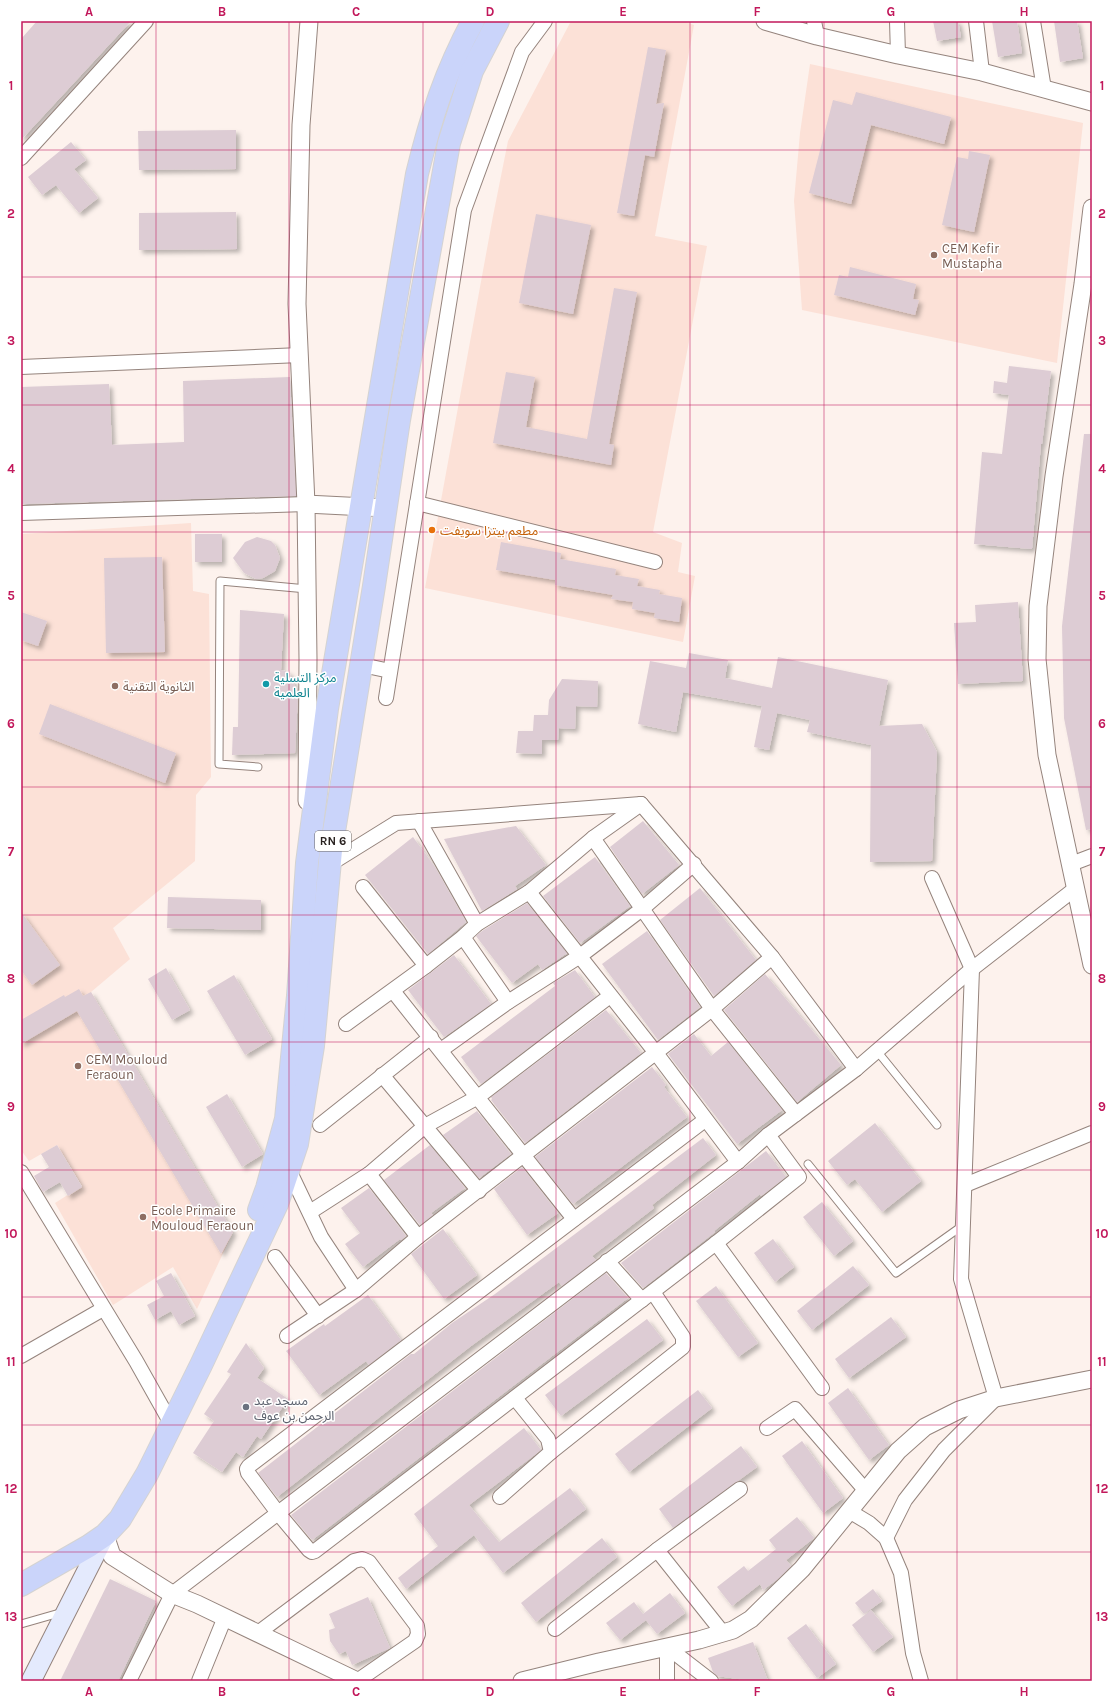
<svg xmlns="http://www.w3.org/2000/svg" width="1113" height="1702" viewBox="0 0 1113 1702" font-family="Karla,'Noto Sans Arabic',sans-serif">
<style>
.built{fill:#fce1d7}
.building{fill:#ddccd4;filter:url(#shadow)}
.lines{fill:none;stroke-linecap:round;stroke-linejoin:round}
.service-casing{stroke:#95847d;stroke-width:9}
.minor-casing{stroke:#95847d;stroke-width:16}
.tertiary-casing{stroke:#95847d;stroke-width:19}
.secondary-casing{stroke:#95847d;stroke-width:21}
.primary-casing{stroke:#d4d3d2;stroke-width:24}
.service{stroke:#fff;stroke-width:7}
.minor{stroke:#fff;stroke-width:14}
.tertiary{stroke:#fff;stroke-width:17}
.secondary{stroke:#e4eafd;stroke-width:19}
.primary{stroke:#cad4fa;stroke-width:22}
.grid{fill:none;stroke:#c2185b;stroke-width:1;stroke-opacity:0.55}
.education-dot{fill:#8d6e63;stroke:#fff;stroke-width:1.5}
.food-dot{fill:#e8710a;stroke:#fff;stroke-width:1.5}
.culture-dot{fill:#0f9aa8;stroke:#fff;stroke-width:1.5}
.worship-dot{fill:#6b7280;stroke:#fff;stroke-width:1.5}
.labels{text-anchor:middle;stroke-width:3;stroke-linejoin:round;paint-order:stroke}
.shield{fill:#fff;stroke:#696463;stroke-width:1}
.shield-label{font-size:12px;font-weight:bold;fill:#292220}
.education-label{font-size:13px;fill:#785e54;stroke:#fff;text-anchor:start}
.food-label{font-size:13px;fill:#c56008;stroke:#fff;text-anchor:start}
.culture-label{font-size:13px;fill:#0d838f;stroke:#fff;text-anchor:start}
.worship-label{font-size:13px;fill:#5b616d;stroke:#fff;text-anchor:start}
.neatline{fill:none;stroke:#c2185b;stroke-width:1.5}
.grid-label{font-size:13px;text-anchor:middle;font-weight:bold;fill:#c2185b}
</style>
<defs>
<filter id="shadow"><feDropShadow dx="3.5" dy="3.5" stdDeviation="2" flood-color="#0004"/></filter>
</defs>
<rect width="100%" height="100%" fill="#fdf2ed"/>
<g class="built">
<path d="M571,21H683L694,25L655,236L707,246L653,532L682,543L678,572L695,576L683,642L425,588L493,216L508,141Z"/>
<path d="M810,64L1083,123L1057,363L802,310L794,201L800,133Z"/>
<path d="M191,523L193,591L209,594L211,777L196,795L195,861L113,928L130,959L91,992L233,1232L197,1309L173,1267L113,1305L55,1203L82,1186L57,1145L29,1161L21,1150V534Z"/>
</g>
<g class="building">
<path d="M37,21H131L21,140V39Z"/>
<path d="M933,21H958L961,37L937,41Z"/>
<path d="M992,21H1017L1022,53L998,57Z"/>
<path d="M1054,21H1077L1083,58L1060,62Z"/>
<path d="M648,47L666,50L656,104L664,103L654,157L645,155L634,216L617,213Z"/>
<path d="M856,92L951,117L944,144L871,125L851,204L809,193L833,100L852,105Z"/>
<path d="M236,130V169L139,170L138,131Z"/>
<path d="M71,142L86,160L74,169L98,198L79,213L56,185L42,195L28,177Z"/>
<path d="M969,151L990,155L974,232L942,225L957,157L968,159Z"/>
<path d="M236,212L237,249L139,250V213Z"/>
<path d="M536,214L591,225L573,314L519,303Z"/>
<path d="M850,267L916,284L913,299L919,300L915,315L834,295L839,275L848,277Z"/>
<path d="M614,288L637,292L609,444L614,445L611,465L493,443L506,372L535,377L526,427L587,439Z"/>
<path d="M1009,366L1051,371L1042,444H1041L1032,549L974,544L982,452L1002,454L1009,395L993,393L994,381L1007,383Z"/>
<path d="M290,377L296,496L21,504V387L109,384L112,445L184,442L183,381Z"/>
<path d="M1084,434H1092V829L1086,830L1064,718L1062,626Z"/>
<rect x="195" y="534" width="27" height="28"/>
<path d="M257,537L271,541L275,545L280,558L275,571L263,578L256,579L244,573L233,558L245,542Z"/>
<path d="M501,542L561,553L560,559L616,569L615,575L639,579L637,586L660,590L659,594L682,598L679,622L654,618L655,613L632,609L633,602L611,599L613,595L555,585V580L496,570Z"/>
<path d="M162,557L165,652L106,653L104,558Z"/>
<path d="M1018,602L1023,681L958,684L954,623L976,622L975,605Z"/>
<path d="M240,610L284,614L281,670L289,672L298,694L295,753L232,755L233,727H238Z"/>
<path d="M21,612L47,621L38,646L21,640Z"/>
<path d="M689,653L728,660L725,678L772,688L778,657L888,680L879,726L922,724L937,752L932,861L870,862L871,745L807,732L810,720L777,713L769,750L754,747L762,706L683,692L676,732L638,724L650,661L686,668Z"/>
<path d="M562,679L598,681L597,707L576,706L575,729L559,728L558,740H542V754L516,753L518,731H533L534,715H548L549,700Z"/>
<path d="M50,704L176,753L165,783L39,734Z"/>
<path d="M643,821L679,865L642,894L610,847Z"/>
<path d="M516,826L546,865L515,886L517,889L482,911L444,839Z"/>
<path d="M413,837L435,867L466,922L428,954L365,875Z"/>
<path d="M595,857L630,906L580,943L543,896Z"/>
<path d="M700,888L756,960L714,996L660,920Z"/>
<path d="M168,897L261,900V930L167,928Z"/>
<path d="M527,903L567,953L542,970L538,964L512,983L476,936L482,931Z"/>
<path d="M21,912L60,965L32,985L21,970Z"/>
<path d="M647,931L700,1007L658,1040L602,964Z"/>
<path d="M454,955L491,1004L444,1037L408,990Z"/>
<path d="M166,968L190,1010L172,1020L148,979Z"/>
<path d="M575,970L595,997L481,1084L461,1057L555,986L553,983Z"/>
<path d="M765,974L841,1065L797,1102L724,1010Z"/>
<path d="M234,975L272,1039L245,1055L207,991Z"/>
<path d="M79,989L83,996L91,992L233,1232L221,1254L77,1011L21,1044V1020L64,995L65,997Z"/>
<path d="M606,1010L641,1053L525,1143L491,1100L492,1099L491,1097Z"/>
<path d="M694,1034L711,1056L728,1042L782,1110L737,1144L668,1054Z"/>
<path d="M652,1067L666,1085L664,1087L687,1117L573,1204L535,1157Z"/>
<path d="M227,1094L263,1154L242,1167L206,1107Z"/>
<path d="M477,1111L511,1154L479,1178L443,1135Z"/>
<path d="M875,1123L921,1181L882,1212L855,1179L847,1185L828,1161Z"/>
<path d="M703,1138L716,1155L652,1205L654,1208L592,1256L596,1260L562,1286L559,1282L471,1346L277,1497L258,1473L411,1354H414L452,1323L495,1294Z"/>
<path d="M57,1145L82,1187L68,1196L60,1182L43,1192L34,1176L49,1167L41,1154Z"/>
<path d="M430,1145L465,1188L431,1213L433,1215L420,1225L384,1180Z"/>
<path d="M766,1151L786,1177L761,1196L760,1194L714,1231L715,1232L643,1288L621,1263Z"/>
<path d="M522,1167L558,1213L527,1235L494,1189Z"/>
<path d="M369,1188L406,1236L401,1240L400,1239L363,1267L345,1244L360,1233L341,1208Z"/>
<path d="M822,1202L853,1241L834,1256L803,1217Z"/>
<path d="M443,1229L477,1275L444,1299L411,1254Z"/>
<path d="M773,1239L794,1267L775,1282L754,1253Z"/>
<path d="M853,1266L869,1285L812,1330L797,1311Z"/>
<path d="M171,1273L195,1316L179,1325L171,1311L155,1320L147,1305L164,1296L156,1281Z"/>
<path d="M606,1273L628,1298L312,1540L291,1515Z"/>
<path d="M716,1286L758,1343L738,1357L696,1301Z"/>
<path d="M368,1295L401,1340L369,1365L366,1361L319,1395L286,1351L324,1324L325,1326Z"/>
<path d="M891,1317L906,1337L849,1378L835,1359Z"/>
<path d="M647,1319L663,1340L561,1416L545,1395Z"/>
<path d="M246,1343L264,1368L257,1378L288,1399L261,1439L257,1436L243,1457L236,1452L222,1472L193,1453L214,1421L204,1414L231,1374L227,1372Z"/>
<path d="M848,1388L889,1445L869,1460L828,1403Z"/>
<path d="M698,1390L712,1408L629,1472L615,1454Z"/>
<path d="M524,1428L541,1450L469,1505L499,1542L570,1488L586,1509L503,1573L474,1535L406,1589L398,1578L438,1546L414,1514Z"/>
<path d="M802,1441L843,1498L823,1513L782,1456Z"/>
<path d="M741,1446L757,1467L673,1528L659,1509Z"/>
<path d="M797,1517L814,1538L786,1560L791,1566L779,1578L763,1590L760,1584L732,1606L717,1587L744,1566L748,1571L776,1549L769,1540Z"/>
<path d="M602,1538L617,1557L536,1622L521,1603Z"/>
<path d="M110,1579L156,1601L118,1681H60Z"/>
<path d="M873,1589L882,1601L864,1614L855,1603Z"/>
<path d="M670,1593L685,1613L657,1634L646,1620L620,1640L606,1623L634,1602L643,1614Z"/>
<path d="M368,1597L390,1648L352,1665L346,1651L339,1654L330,1641L329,1630L335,1628L329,1614Z"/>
<path d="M871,1610L893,1637L873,1652L852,1625Z"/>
<path d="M806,1624L836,1664L817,1678L787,1638Z"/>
<path d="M753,1642L768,1681H753L717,1676L713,1672L708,1658Z"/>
</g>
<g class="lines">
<g class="service-casing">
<g id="service">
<path d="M258,767L219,764L220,581L307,589"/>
<path d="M877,1051L937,1125"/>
<path d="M808,1164L896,1273L962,1226"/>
<path d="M21,1624L63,1612"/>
</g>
</g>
<g class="minor-casing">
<g id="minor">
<path d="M814,21L817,36"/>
<path d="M897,21L898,55"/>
<path d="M976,21L982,72"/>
<path d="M1033,21L1044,89"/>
<path d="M21,158L146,21"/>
<path d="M21,367L300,355"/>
<path d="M417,503L655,562"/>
<path d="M21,513L306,504"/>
<path d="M362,665L390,671"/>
<path d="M386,698L464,210L522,52L545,21"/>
<path d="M641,804L772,957L856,1069"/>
<path d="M419,821L477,924"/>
<path d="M593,838L712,1009L796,1114"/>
<path d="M326,864H330L396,823L641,804"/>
<path d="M1071,864L1092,856"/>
<path d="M363,887L426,966"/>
<path d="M529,892L656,1053L738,1162"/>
<path d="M463,937L508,1002"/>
<path d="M393,991L574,1219"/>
<path d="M346,1024L426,966L463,937L477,924L529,892L593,838L641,804"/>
<path d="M441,1050L508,1002L580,956L642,909L694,864"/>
<path d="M382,1075L479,1191"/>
<path d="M705,1120L249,1466L247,1469L248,1473L278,1513L309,1550L312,1552L315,1551L716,1243L799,1177L768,1135"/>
<path d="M320,1125L431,1037"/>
<path d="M289,1170L321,1237L356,1290"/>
<path d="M21,1172L136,1361L172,1425"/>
<path d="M369,1174L418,1237"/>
<path d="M965,1185L1092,1133"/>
<path d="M310,1212L369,1174L425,1126L478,1097L610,996"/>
<path d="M716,1243L822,1388"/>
<path d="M275,1257L318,1316"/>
<path d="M607,1261L642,1300"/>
<path d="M287,1336L356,1290L418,1237L712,1009L772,957"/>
<path d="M21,1356L103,1309"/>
<path d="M767,1428L795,1409L866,1491"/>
<path d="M551,1452L683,1347V1337L653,1292"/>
<path d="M500,1497L551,1452L548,1439L515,1398"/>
<path d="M849,1511L869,1523L886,1538L901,1573L913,1653L921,1681"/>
<path d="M886,1538L905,1500L944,1450L996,1398L961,1279L972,969L932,878"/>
<path d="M555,1629L657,1550"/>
<path d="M258,1633L354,1561L362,1559L369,1562L417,1626L418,1634L415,1641L357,1681"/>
<path d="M723,1633L657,1550L740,1489"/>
<path d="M667,1647L711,1681"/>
<path d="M667,1647V1681"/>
<path d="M129,1681L172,1594L738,1162L768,1135L856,1069L972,969L1076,888"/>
<path d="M199,1681L225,1617"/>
</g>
</g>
<g class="tertiary-casing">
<g id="tertiary">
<path d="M309,21L301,125L297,304L306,504L386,508"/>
<path d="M765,21L817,36L898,55L982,72L1092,102"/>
<path d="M1092,208L1083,284L1054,476L1038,606L1037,659L1047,755L1092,965"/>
<path d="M306,504L308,658L307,801"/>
<path d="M105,1535L112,1556L172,1594L197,1604L357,1681"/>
<path d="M522,1681L599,1662L699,1640L733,1630L751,1619L802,1569L898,1451L925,1427L959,1410L996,1398L1092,1379"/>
</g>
</g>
<g class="secondary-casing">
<path id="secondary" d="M31,1681L105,1535"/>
</g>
<g class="primary-casing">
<g id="primary">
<path d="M259,1210L267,1188L286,1119L298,996L307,863L327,709L417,174C431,117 445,73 473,21"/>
<path d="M21,1585L89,1546L105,1535L120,1519L147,1474L201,1365L277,1204L297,1144L313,1046L331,850L374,586L399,420L449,143L472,71L498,21"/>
</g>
</g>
<use href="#service" class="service"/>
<use href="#minor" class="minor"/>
<use href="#tertiary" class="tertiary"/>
<use href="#secondary" class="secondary"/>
<use href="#primary" class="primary"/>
</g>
<path class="grid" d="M156,21V1681M289,21V1681M423,21V1681M556,21V1681M690,21V1681M824,21V1681M957,21V1681M21,150H1092M21,277H1092M21,405H1092M21,532H1092M21,660H1092M21,787H1092M21,915H1092M21,1042H1092M21,1170H1092M21,1297H1092M21,1425H1092M21,1552H1092"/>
<g class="education-dot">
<circle cx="934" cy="255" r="4"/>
<circle cx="115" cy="686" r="4"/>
<circle cx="78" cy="1066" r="4"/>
<circle cx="143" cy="1217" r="4"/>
</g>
<circle class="food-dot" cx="432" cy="530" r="4"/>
<circle class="culture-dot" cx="266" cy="684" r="4"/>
<circle class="worship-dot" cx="246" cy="1407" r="4"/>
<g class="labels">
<rect class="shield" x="315" y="831" width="36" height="20" rx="3"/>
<g class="shield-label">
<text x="333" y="845">RN 6</text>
</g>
<g class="education-label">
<text x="942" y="253">CEM Kefir<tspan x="942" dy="15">Mustapha</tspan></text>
<text x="123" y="691">الثانوية التقنية</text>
<text x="86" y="1064">CEM Mouloud<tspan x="86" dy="15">Feraoun</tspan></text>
<text x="151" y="1215">Ecole Primaire<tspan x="151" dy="15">Mouloud Feraoun</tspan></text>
</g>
<g class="food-label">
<text x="440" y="535">مطعم بيتزا سويفت</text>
</g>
<g class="culture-label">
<text x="274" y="682">مركز التسلية<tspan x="274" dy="15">العلمية</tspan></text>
</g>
<g class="worship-label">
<text x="254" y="1405">مسجد عبد<tspan x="254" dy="15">الرحمن بن عوف</tspan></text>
</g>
</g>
<rect width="1113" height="1702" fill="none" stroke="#ffffff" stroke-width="44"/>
<rect x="22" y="22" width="1069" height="1658" class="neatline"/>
<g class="grid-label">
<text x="89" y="16">A</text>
<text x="222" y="16">B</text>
<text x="356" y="16">C</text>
<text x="490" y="16">D</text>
<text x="623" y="16">E</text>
<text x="757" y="16">F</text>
<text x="891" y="16">G</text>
<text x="1024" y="16">H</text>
<text x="11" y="90">1</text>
<text x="1102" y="90">1</text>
<text x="11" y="218">2</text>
<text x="1102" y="218">2</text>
<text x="11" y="345">3</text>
<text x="1102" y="345">3</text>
<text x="11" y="473">4</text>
<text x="1102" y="473">4</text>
<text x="11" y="600">5</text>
<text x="1102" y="600">5</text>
<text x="11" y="728">6</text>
<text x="1102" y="728">6</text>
<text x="11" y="856">7</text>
<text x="1102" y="856">7</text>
<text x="11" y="983">8</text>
<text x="1102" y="983">8</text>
<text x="11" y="1111">9</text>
<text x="1102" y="1111">9</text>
<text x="11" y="1238">10</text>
<text x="1102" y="1238">10</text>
<text x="11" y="1366">11</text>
<text x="1102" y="1366">11</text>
<text x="11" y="1493">12</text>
<text x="1102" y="1493">12</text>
<text x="11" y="1621">13</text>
<text x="1102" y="1621">13</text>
<text x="89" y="1696">A</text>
<text x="222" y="1696">B</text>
<text x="356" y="1696">C</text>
<text x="490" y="1696">D</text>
<text x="623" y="1696">E</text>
<text x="757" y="1696">F</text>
<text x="891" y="1696">G</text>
<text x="1024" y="1696">H</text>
</g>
</svg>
